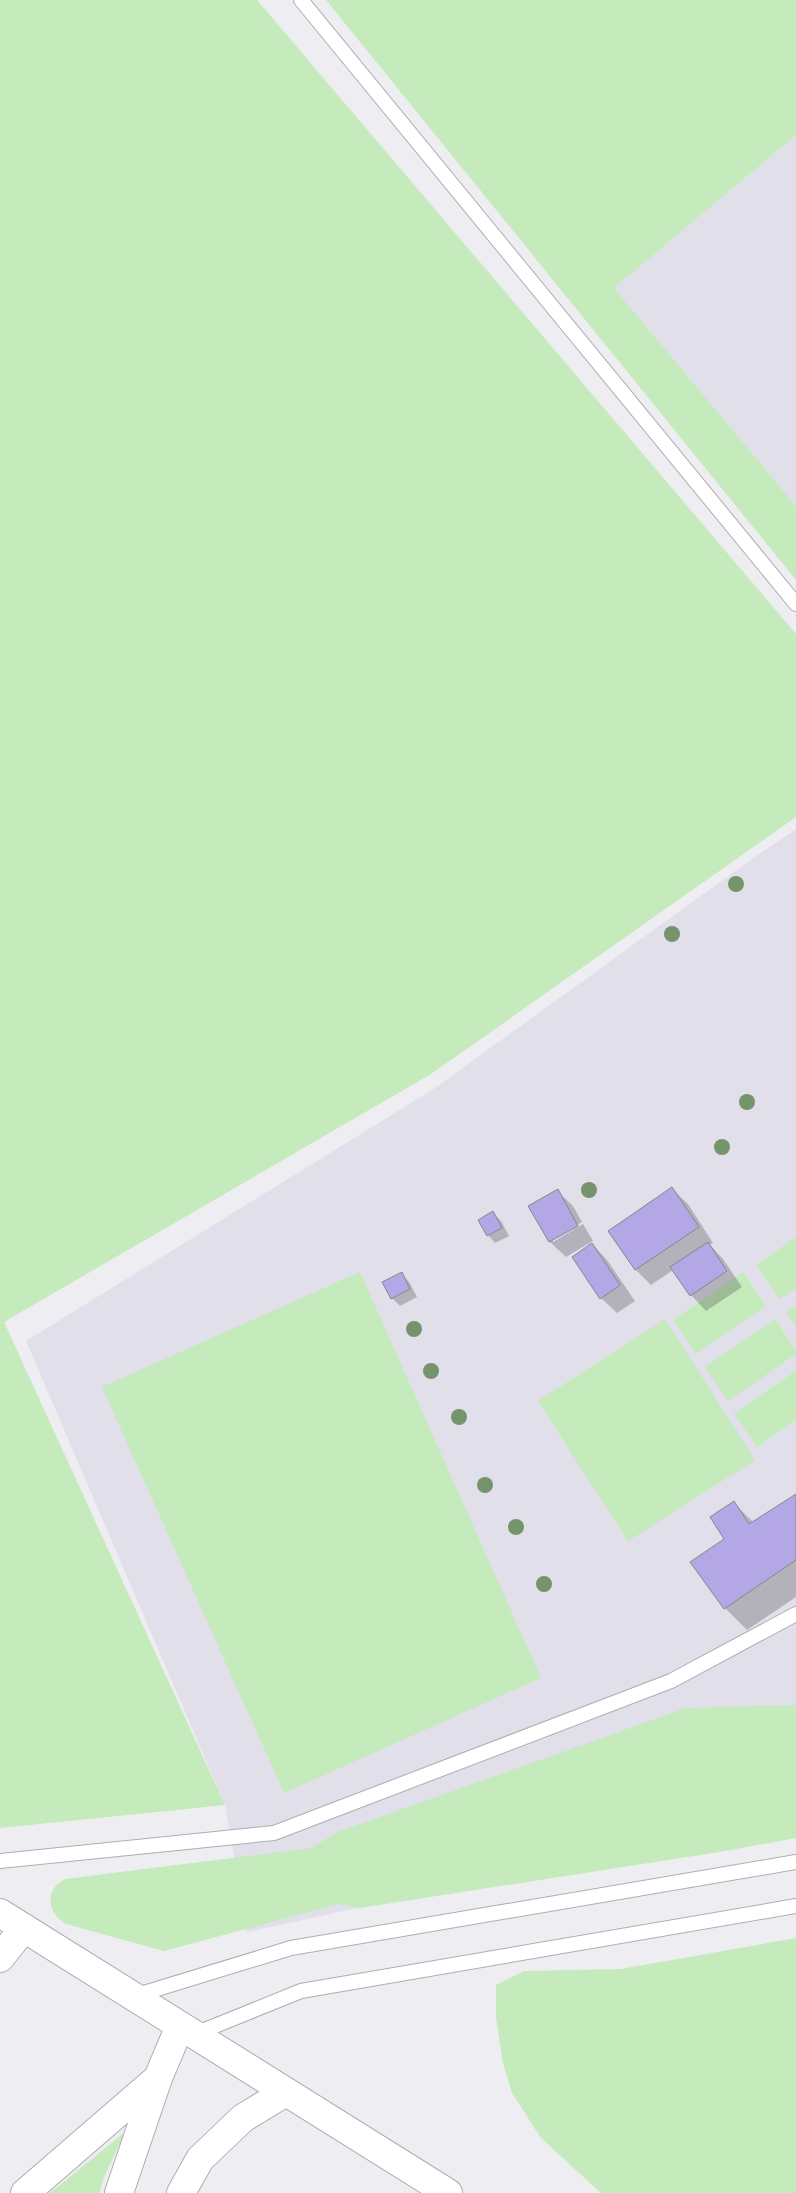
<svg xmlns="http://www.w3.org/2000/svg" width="796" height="2193" viewBox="0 0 796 2193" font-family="'PT Sans Narrow',sans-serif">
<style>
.built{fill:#e0dfea}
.green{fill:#c5eabc}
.shadow{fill:#0003}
.building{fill:#b3a7e5;stroke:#88888b}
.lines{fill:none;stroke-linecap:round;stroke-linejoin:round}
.service-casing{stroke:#aeadb1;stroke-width:16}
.minor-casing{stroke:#aeadb1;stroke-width:30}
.tertiary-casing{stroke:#aeadb1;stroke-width:30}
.service{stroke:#fff;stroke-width:14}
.minor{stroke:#fff;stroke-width:28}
.tertiary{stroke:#fff;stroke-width:28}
.tree{fill:#75946c}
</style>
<rect width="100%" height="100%" fill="#eeedf1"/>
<g class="built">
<path d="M796,135V506L614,288Z"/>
<path d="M796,829V1812L247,1932L225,1805L26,1341L432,1090L752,859Z"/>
</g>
<g class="green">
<path d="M0,0H257L796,634V817L431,1074L4,1322L225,1805L0,1828Z"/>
<path d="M326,0H796V135L614,288L796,506V580Z"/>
<path d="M796,1237V1288L780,1299L756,1265Z"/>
<path d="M360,1272L541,1678L284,1793L102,1387Z"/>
<path d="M743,1272L766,1306L696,1354L673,1320Z"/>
<path d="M796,1305V1326L786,1312Z"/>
<path d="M665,1319L755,1460L628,1541L538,1401Z"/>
<path d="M775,1319L796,1351V1354L728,1401L705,1367Z"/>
<path d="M796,1371V1420L757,1447L734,1413Z"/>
<path d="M796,1705V1838L719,1852L360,1908L338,1904L164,1951L66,1924C47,1913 44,1890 65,1879L312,1848L335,1833L686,1708Z"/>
<path d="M796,1938V2193H601L541,2138L512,2093L503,2063L496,2018V1985L524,1971L621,1969Z"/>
<path d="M125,2132L105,2175L99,2193H50Z"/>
</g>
<g class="shadow">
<path d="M672,1189L688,1204L713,1243L710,1245L723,1259L742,1287L706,1311L691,1295L673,1270L651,1285L636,1270L610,1231Z"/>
<path d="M557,1191L573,1206L582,1222L553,1239V1242L583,1224L593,1241L566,1257L550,1242L530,1206Z"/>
<path d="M493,1213L501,1221L509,1236L495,1243L488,1235Z"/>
<path d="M592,1244L607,1260L635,1301L617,1313L601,1298Z"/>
<path d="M402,1274L409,1282L417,1297L400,1306L392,1298Z"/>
<path d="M796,1495V1597L747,1630L725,1608L726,1539L734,1503L754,1523Z"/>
</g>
<g class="building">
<path d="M672,1187L699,1227L635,1270L608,1231Z"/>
<path d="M558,1189L578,1226L549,1242L528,1206Z"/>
<path d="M493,1211L502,1228L487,1236L478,1220Z"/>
<path d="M708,1242L727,1271L690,1296L670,1267Z"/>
<path d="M592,1243L620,1285L600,1299L572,1257Z"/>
<path d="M402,1272L410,1289L391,1299L382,1282Z"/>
<path d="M796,1494V1560L724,1609L690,1562L724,1539L710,1517L734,1501L749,1524Z"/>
</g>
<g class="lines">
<g class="service-casing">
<g id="service">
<path d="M301,0L796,604"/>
<path d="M0,1861L274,1833L671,1681L796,1614"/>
<path d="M134,1996L291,1948L796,1862"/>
<path d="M195,2034L301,1991L796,1906"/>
</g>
</g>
<g class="minor-casing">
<g id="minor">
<path d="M0,1958L24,1928"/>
<path d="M25,2193L158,2078"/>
<path d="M119,2193L158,2078L180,2026"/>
<path d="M181,2193L200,2159L243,2118L286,2092"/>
</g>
</g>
<g class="tertiary-casing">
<path id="tertiary" d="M0,1913L448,2193"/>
</g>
<use href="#service" class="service"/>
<use href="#minor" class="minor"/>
<use href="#tertiary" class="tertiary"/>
</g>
<g class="tree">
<circle cx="736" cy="884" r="8"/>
<circle cx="672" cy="934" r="8"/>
<circle cx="747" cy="1102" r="8"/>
<circle cx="722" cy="1147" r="8"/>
<circle cx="589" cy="1190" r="8"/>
<circle cx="414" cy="1329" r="8"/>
<circle cx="431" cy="1371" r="8"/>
<circle cx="459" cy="1417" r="8"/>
<circle cx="485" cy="1485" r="8"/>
<circle cx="516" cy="1527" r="8"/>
<circle cx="544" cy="1584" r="8"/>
</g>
</svg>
